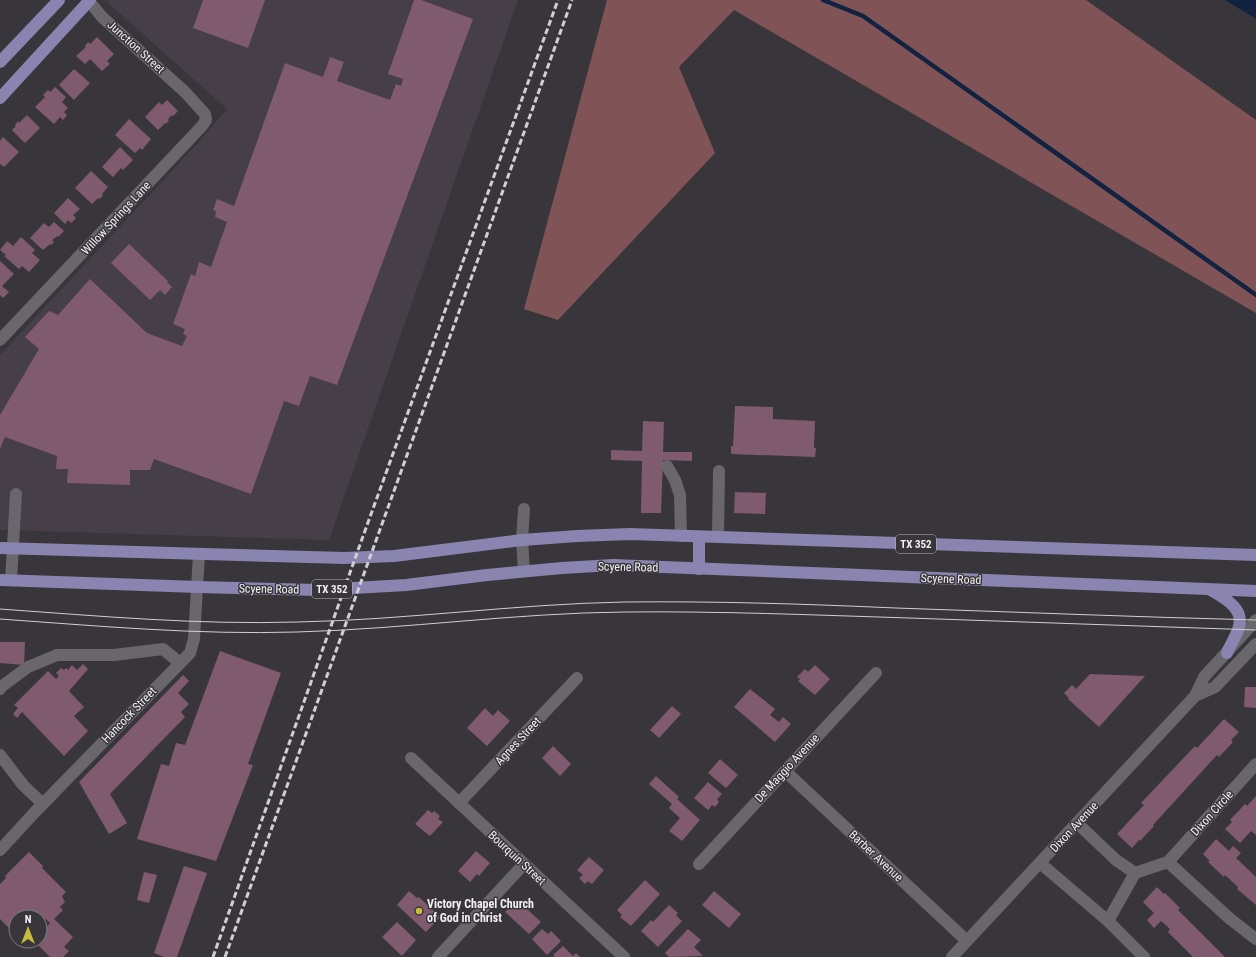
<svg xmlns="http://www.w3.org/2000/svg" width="1256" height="957" viewBox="0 0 1256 957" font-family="'Roboto Condensed',sans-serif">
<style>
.built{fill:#463e48}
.green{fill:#805457}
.water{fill:#112340}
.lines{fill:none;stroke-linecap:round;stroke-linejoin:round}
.stream{stroke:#112340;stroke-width:4.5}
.building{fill:#805a6e}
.minor{stroke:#6a676c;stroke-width:12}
.major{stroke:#8a84b1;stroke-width:12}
.tram{stroke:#d2cfd2;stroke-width:1}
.rail{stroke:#d2cfd2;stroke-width:3;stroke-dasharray:6 3;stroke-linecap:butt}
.poi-dot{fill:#c7bb3c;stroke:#39363b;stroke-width:1.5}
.labels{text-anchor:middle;stroke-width:3;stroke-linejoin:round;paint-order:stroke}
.shield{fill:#39363b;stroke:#bab8bb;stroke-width:1}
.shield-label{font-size:11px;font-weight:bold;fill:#f2eff2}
.street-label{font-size:12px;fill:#f2eff2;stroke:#39363b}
.poi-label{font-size:12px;font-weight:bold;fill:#f2eff2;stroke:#39363b;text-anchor:start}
</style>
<rect width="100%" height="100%" fill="#39363b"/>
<path class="built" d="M109,0H518L329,540L0,530V355L198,143L227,109L107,2Z"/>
<path class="green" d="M607,0H1086L1256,120V313L734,10L679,67L715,153L558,320L524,309Z"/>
<path class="water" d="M1225,0H1256V19L1253,17Z"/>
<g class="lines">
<path class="stream" d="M823,0L863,16L1256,295"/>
</g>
<g class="building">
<path d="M203,0H265L248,48L193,28Z"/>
<path d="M414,0H421L473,19L337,385L310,376L299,406L284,401L251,494L154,459L150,470H130V485L67,483L68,469H56L57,456L5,437L0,449V415L39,349L25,337L49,311L58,315L90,279L147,333L182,346L187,336L183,334L185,329L173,324L191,274L195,276L199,262L211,267L227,222L215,217L216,211L213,210L217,199L234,206L285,63L323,77L330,57L344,62L337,81L390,100L396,84L401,86L403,79L388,74Z"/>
<path d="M97,37L114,54L107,61L110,64L102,71L90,59L85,64L76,56L86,47L85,46L88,42L90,44Z"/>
<path d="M74,69L90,83L74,100L59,85Z"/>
<path d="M55,87L66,97L62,102L68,108L64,112L67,115L63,120L60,117L54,124L35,107L45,97L43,95L48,90L50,92Z"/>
<path d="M167,100L178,111L173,116L172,115L168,119L169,120L166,124L165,123L158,130L145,117L159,102L162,105Z"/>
<path d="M27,115L40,128L25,143L12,130L16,126L15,125L18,121L19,123Z"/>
<path d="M129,119L151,139L142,150L140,148L135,153L115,135Z"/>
<path d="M3,137L19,152L4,167L0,164V141Z"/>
<path d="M120,147L133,160L123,170L121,168L113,177L102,167Z"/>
<path d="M91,171L108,187L102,194L103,195L100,199L98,198L92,204L75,188Z"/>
<path d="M68,198L80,209L73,215L76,218L71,223L68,220L65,224L54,213Z"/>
<path d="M54,222L64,231L58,237L57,236L52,240L54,242L51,245L50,244L43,250L30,238L44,223L49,227Z"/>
<path d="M21,237L35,250L32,253L40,260L29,272L22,266L19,269L4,256L6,255L0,250L7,241L13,246Z"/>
<path d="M129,244L168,281L167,282L172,287L165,295L160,290L150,300L111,263Z"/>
<path d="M0,261L14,274L2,286L9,292L3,298L0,295Z"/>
<path d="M735,406L773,407V419L815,421L814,448H816L815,457L731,454V446H733Z"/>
<path d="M643,421L664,422L663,452H692V461L663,460L661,513H641L642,461L611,460V450L642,451Z"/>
<path d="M735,492L766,493L765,514L734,513Z"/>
<path d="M0,642H25L24,665L0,663Z"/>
<path d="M220,651L281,673L248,764L253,765L216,861L137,839L161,764L169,766L176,743L185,745Z"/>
<path d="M83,664L88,669L69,691L84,707L74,716L88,731L64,756L22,712L17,718L13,714L18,708L14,705L48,671L56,679L59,676L56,673L61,668L64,670L66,668L68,670L72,665L77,670Z"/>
<path d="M815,665L830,679L815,695L798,681L800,679L797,677L805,669L808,672Z"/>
<path d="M1090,674L1145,676L1099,727L1068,699L1069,698L1064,693L1072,685L1076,689Z"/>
<path d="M183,675L189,681L178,693L189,704L181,712L185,717L110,794L127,823L109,834L79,782Z"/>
<path d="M1245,687H1256V708L1244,707Z"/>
<path d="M750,689L775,709L770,715L779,722L783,717L791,724L775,742L734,707Z"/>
<path d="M672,706L681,714L659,738L650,730Z"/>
<path d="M485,708L493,716L498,710L510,721L487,746L467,728Z"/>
<path d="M1224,719L1239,732L1231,740L1233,742L1219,757L1217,755L1153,825L1154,826L1140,841L1139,840L1132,848L1117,834L1144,805L1141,803L1195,746L1197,748Z"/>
<path d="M553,746L571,764L560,776L542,758Z"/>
<path d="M720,759L738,775L726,788L708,773Z"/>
<path d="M656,776L679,797L677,799L700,820L682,841L669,831L680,818L669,808L672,804L649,784Z"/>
<path d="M708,782L722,794L717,799L719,802L715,807L712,805L708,810L694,798Z"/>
<path d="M1256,796V835L1251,831L1240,843L1225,829L1232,822L1230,820L1245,804L1247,806Z"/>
<path d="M428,810L432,813L434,811L440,816L438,819L443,822L430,836L415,824Z"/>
<path d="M1216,839L1229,851L1233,846L1241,853L1236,858L1256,877V905L1237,889L1238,887L1225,875L1224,877L1208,862L1210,861L1203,854Z"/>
<path d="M476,851L490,863L479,876L477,874L470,882L458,871Z"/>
<path d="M29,852L43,866L42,868L66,892L62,896L65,902L60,907L63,910L54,919L73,937L64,947L69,951L63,957H50L37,944L42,938L40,935L50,923L46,919L42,922L40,920V917H16V935L0,919V884L6,878L5,876Z"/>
<path d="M589,857L604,870L592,884L588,881L585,884L579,878L583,875L577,870Z"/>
<path d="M184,866L207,873L177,957H164L154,953Z"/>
<path d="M144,872L157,875L149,903L137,900Z"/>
<path d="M645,880L660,894L631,926L620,917L622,915L617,910Z"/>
<path d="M1157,887L1164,894L1165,893L1180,908L1178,910L1225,957H1193L1168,932L1170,929L1161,921L1154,928L1147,920L1154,913L1143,902Z"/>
<path d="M409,891L417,898L419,897L440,917L426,932L397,905Z"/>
<path d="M714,891L741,914L729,928L702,905Z"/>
<path d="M517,900L541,922L529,934L505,912Z"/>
<path d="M669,905L678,913L676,915L682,921L658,947L641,931L651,920L653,922Z"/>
<path d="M397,922L416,940L402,956L382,937Z"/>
<path d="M542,929L548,934L551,931L561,941L547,955L532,939Z"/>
<path d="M688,929L701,940L694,947L703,956L669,957L665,953Z"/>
<path d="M563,946L573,956L576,953L580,957H555L553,955Z"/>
</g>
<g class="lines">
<g class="minor">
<path d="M0,340L202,126L206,120L205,114L185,92L102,17L88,0"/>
<path d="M667,466L675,480L680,495L681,536"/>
<path d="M718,537L719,471"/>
<path d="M524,571L522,540L524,509"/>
<path d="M11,580L16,494"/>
<path d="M0,689L1,687L28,667L57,655H114L163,649L180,663"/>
<path d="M1195,696L1215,687L1256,644"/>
<path d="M0,755L23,785L43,804"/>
<path d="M411,758L624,957"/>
<path d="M785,771L967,941"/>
<path d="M459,803L577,678"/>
<path d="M1077,823L1116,860L1135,873L1168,862L1256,764"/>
<path d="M0,850L35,812L190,653L194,639L199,554"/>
<path d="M1168,862L1229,918L1256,939"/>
<path d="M1040,863L1108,921L1144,957"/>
<path d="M699,864L876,673"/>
<path d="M1108,921L1135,873"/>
<path d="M438,957L524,864"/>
<path d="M952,957L1195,696L1204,677L1256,620"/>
</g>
<g class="major">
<path d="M0,62L59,0"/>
<path d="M0,98L90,0"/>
<path d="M0,548L344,558L394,556L522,540L577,536L630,534L1256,555"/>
<path d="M699,569V537"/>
<path d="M0,580L198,587L319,590L406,585L487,575L562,568L613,565L1256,591"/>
<path d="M1211,590C1226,599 1246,609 1238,630C1235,638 1230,645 1227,653"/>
</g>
<g class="tram">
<path d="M0,609C99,616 197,625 297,622C406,620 515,604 624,602C715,601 806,604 896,608C1016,612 1136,617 1256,620"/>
<path d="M0,619C99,626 197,635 297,632C406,629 515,613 624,612C719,611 814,615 909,618C1024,622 1140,626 1256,630"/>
</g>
<g class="rail">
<path d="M213,957L362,539L558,0"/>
<path d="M225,957L572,0"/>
</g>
</g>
<circle class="poi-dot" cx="419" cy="911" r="4"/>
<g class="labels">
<g class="shield">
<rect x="896" y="535" width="40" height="18" rx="3"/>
<rect x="312" y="580" width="40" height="18" rx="3"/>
</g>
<g class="shield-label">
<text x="916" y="548">TX 352</text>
<text x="332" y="593">TX 352</text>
</g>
<g class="street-label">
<text transform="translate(136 47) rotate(42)" y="4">Junction Street</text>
<text transform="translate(116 218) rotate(-47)" y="4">Willow Springs Lane</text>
<text transform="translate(628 567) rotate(1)" y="4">Scyene Road</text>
<text transform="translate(951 579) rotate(2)" y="4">Scyene Road</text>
<text transform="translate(269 589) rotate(1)" y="4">Scyene Road</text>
<text transform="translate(129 715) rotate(-46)" y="4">Hancock Street</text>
<text transform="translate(518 741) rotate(-47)" y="4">Agnes Street</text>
<text transform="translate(787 768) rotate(-47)" y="4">De Maggio Avenue</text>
<text transform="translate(1212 813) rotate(-48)" y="4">Dixon Circle</text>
<text transform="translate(1074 827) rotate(-47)" y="4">Dixon Avenue</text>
<text transform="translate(876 856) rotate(43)" y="4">Barber Avenue</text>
<text transform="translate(517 858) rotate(43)" y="4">Bourquin Street</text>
</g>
<g class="poi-label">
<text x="427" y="908">Victory Chapel Church<tspan x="427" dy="14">of God in Christ</tspan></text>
</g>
</g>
<g transform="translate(28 929)"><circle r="19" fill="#39363b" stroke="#838084"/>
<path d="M0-3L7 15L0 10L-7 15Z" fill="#c7bb3c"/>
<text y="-6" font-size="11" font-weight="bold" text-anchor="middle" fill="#f2eff2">N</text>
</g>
</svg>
